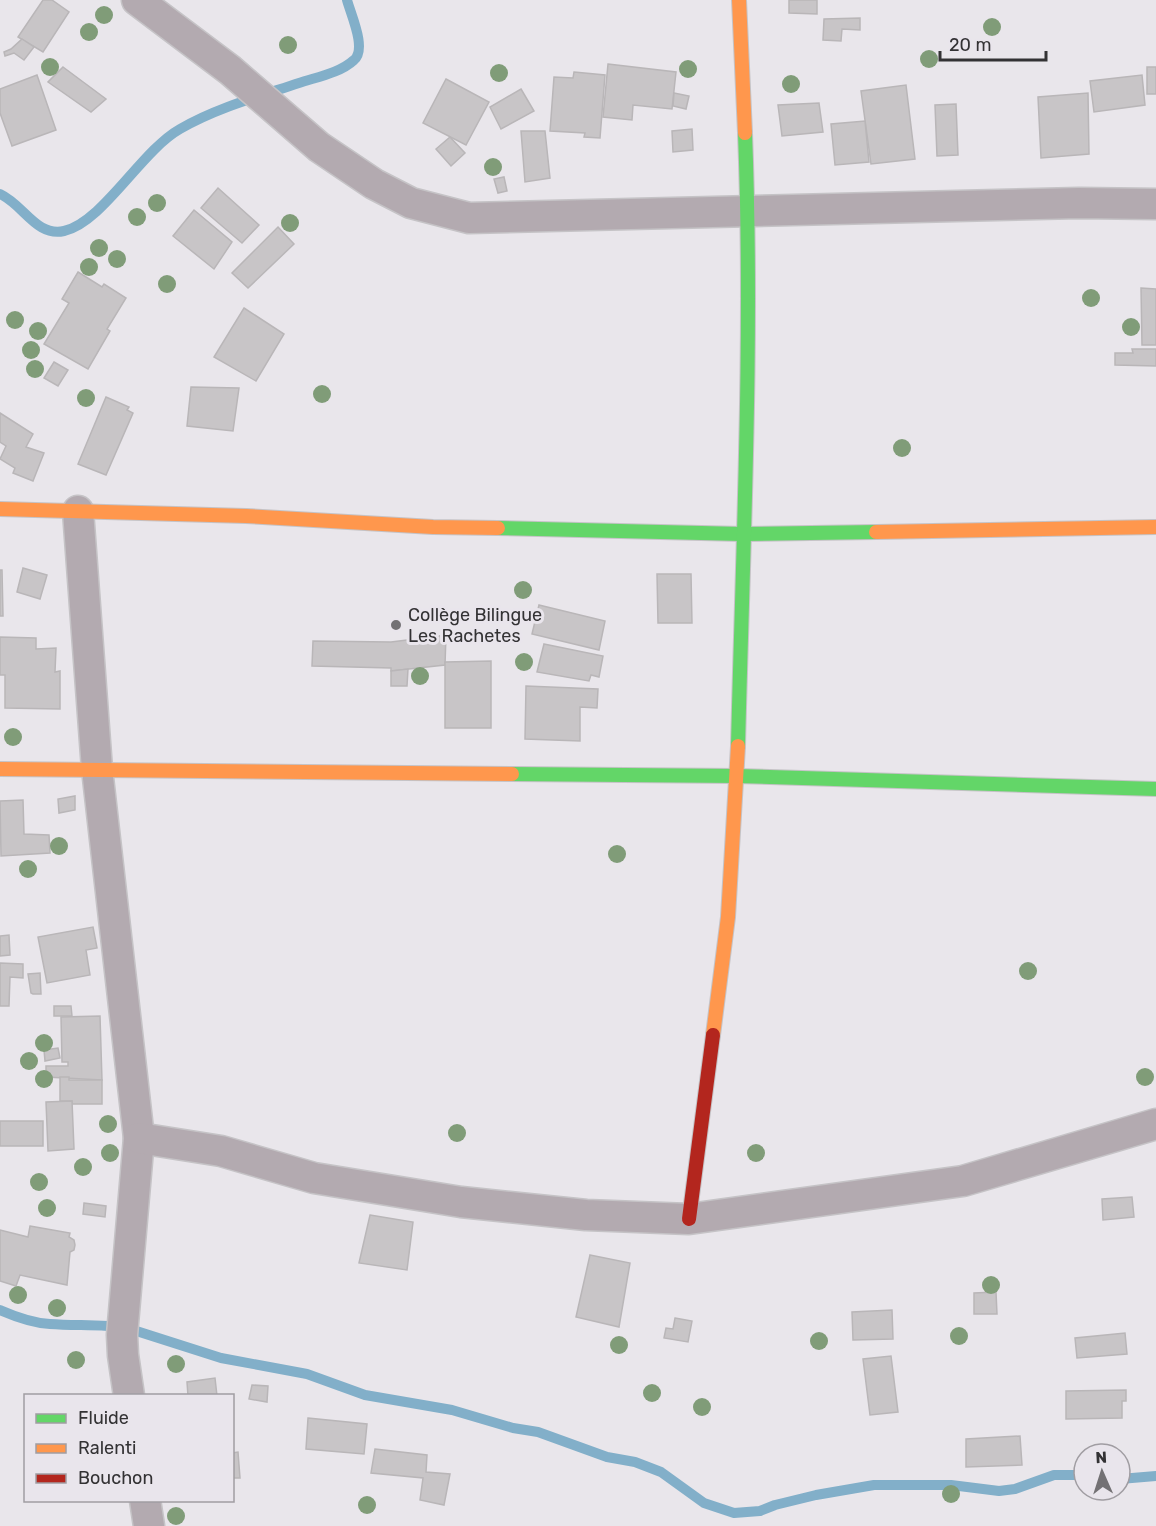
<svg xmlns="http://www.w3.org/2000/svg" width="1156" height="1526" viewBox="0 0 1156 1526" font-family="Rubik,sans-serif">
<style>
.lines{fill:none;stroke-linecap:round;stroke-linejoin:round}
.stream{stroke:#82afc9;stroke-width:10}
.building{fill:#c8c5c7;stroke:#b9b6b8;stroke-width:1.5}
.street-casing{stroke:#c5c3c6;stroke-width:33}
.fast-casing{stroke:#c5c3c6;stroke-width:16}
.slow-casing{stroke:#c5c3c6;stroke-width:16}
.jam-casing{stroke:#c5c3c6;stroke-width:16}
.street{stroke:#b3aab0;stroke-width:30}
.fast{stroke:#63d668;stroke-width:14}
.slow{stroke:#ff974d;stroke-width:14}
.jam{stroke:#b3261e;stroke-width:14}
.tree{fill:#809c78}
.poi-dot{fill:#737174;stroke:#e9e5ec;stroke-width:2}
.labels{text-anchor:middle;stroke-width:6;stroke-linejoin:round;paint-order:stroke}
.poi-label{font-size:18px;fill:#333234;stroke:#e9e5ec;text-anchor:start}
</style>
<rect width="100%" height="100%" fill="#e9e6eb"/>
<g class="lines">
<g class="stream">
<path d="M0,194C24,205 36,237 64,231C103,222 141,151 180,129C216,108 260,96 299,83C317,77 340,73 354,60C367,49 351,15 347,0"/>
<path d="M0,1310C16,1317 33,1323 50,1324C76,1326 101,1324 127,1328L221,1358L307,1374L365,1395L452,1410L513,1428L538,1432L607,1457L635,1462L661,1472L704,1503L734,1513L760,1511L775,1505L816,1495L874,1485H951L999,1491L1015,1489L1054,1475H1084"/>
<path d="M1120,1479L1156,1476"/>
</g>
</g>
<g class="building">
<path d="M43,0H52L69,12L43,52L18,37Z"/>
<path d="M789,0H817V14L789,13Z"/>
<path d="M860,18V30L842,29L841,41L823,40L824,19Z"/>
<path d="M22,39L34,47L24,60L14,53L5,56L4,52L11,49Z"/>
<path d="M608,64L676,72L672,109L633,105L632,120L603,117Z"/>
<path d="M63,67L106,99L91,112L48,82Z"/>
<rect x="1147" y="67" width="9" height="27"/>
<path d="M574,72L605,75L600,138L584,137L585,133L550,131L554,77L573,78Z"/>
<path d="M37,75L56,130L12,146L0,113V89Z"/>
<path d="M1142,75L1145,105L1094,112L1090,81Z"/>
<path d="M446,79L489,102L466,145L423,123Z"/>
<path d="M906,85L915,159L871,164L861,91Z"/>
<path d="M521,89L534,111L501,129L490,107Z"/>
<path d="M674,93L689,96L686,109L673,106Z"/>
<path d="M1088,93L1089,154L1041,158L1038,97Z"/>
<path d="M819,103L823,132L782,136L778,105Z"/>
<path d="M956,104L958,155L937,156L935,105Z"/>
<path d="M865,121L869,162L835,165L831,124Z"/>
<path d="M692,129L693,150L673,152L672,131Z"/>
<path d="M521,131H545L550,178L525,182Z"/>
<path d="M450,137L465,153L451,166L436,149Z"/>
<path d="M504,177L507,191L498,193L494,179Z"/>
<path d="M218,188L259,225L242,243L201,208Z"/>
<path d="M194,210L232,242L214,269L173,236Z"/>
<path d="M278,227L294,244L248,288L232,273Z"/>
<path d="M78,272L102,287L104,284L126,298L107,329L110,331L88,369L44,344L69,303L62,299Z"/>
<path d="M1141,288L1156,289V345H1142Z"/>
<path d="M244,308L284,334L256,381L214,357Z"/>
<path d="M1132,349H1156V366L1115,365V353H1133Z"/>
<path d="M54,362L68,370L58,386L44,378Z"/>
<path d="M191,387L239,388L233,431L187,426Z"/>
<path d="M106,397L129,407L127,410L133,413L106,475L78,464Z"/>
<path d="M0,413L33,434L26,447L44,453L33,481L13,473L15,468L0,459L6,446L0,442Z"/>
<path d="M23,568L47,575L40,599L17,592Z"/>
<path d="M0,570H2L3,616H0Z"/>
<path d="M657,574H691L692,623H658Z"/>
<path d="M539,605L605,621L599,650L532,634Z"/>
<path d="M446,635L445,665L391,671V668L312,666L313,641L391,642Z"/>
<path d="M0,637L36,638V649L56,648L55,672L60,671V709L5,708V675H0Z"/>
<path d="M544,644L603,656L599,677L591,675L589,681L537,672Z"/>
<path d="M491,661V728H445V662Z"/>
<path d="M408,669L407,686H391V671Z"/>
<path d="M526,686L598,689L597,708L580,707V741L525,739Z"/>
<path d="M75,796V810L59,813L58,799Z"/>
<path d="M23,800L24,834L49,835L50,853L1,856L0,801Z"/>
<path d="M93,927L97,948L86,950L90,975L47,983L38,937Z"/>
<path d="M9,935L10,955L0,956V936Z"/>
<path d="M0,963L23,964V978L10,977L9,1006H0Z"/>
<path d="M40,973L41,994H33L31,993L28,974Z"/>
<path d="M54,1006H71L72,1016H54Z"/>
<path d="M100,1016L102,1080L46,1077V1066H68V1062H62L61,1017Z"/>
<path d="M58,1048L60,1058L45,1061L44,1050Z"/>
<path d="M60,1077H69V1080H102V1104H72V1101H60Z"/>
<path d="M72,1101L74,1149L48,1151L46,1102Z"/>
<rect x="0" y="1121" width="43" height="25"/>
<path d="M1132,1197L1134,1217L1103,1220L1102,1199Z"/>
<path d="M84,1203L106,1206L105,1217L83,1214Z"/>
<path d="M370,1215L413,1222L407,1270L359,1263Z"/>
<path d="M30,1226L70,1233L69,1237L74,1240L75,1245L74,1250L70,1252L67,1285L20,1275L16,1286L0,1281V1230L28,1237Z"/>
<path d="M590,1255L630,1263L619,1327L576,1317Z"/>
<path d="M996,1292L997,1314H974V1293Z"/>
<path d="M892,1310L893,1339L853,1340L852,1312Z"/>
<path d="M675,1318L692,1321L688,1342L664,1338L666,1328L673,1329Z"/>
<path d="M1125,1333L1127,1354L1077,1358L1075,1338Z"/>
<path d="M891,1356L898,1412L870,1415L863,1359Z"/>
<path d="M215,1378L217,1396H188L187,1382Z"/>
<path d="M252,1385L268,1386L267,1402L249,1399Z"/>
<path d="M1126,1390V1401H1122V1418L1066,1419V1391Z"/>
<path d="M308,1418L367,1424L364,1454L306,1449Z"/>
<path d="M1020,1436L1022,1465L966,1467V1439Z"/>
<path d="M375,1449L427,1455L426,1472L450,1474L444,1505L420,1500L423,1478L371,1473Z"/>
<path d="M238,1452L240,1478H232V1453Z"/>
</g>
<g class="lines">
<g class="street-casing">
<g id="street">
<path d="M137,0L230,70L319,147L374,184L411,203L469,218L1079,203L1156,204"/>
<path d="M78,511L97,769L139,1138L122,1335L123,1355L129,1396"/>
<path d="M139,1138L221,1151L314,1178L461,1202L586,1215L689,1219L963,1181L1156,1124"/>
<path d="M145,1500L149,1526"/>
</g>
</g>
<g class="fast-casing">
<g id="fast">
<path d="M498,528L742,534L876,532"/>
<path d="M738,746C743,542 753,337 745,133"/>
<path d="M512,774L737,776L1156,789"/>
</g>
</g>
<g class="slow-casing">
<g id="slow">
<path d="M739,0L745,133"/>
<path d="M0,509L246,516L433,527L498,528"/>
<path d="M876,532L1156,527"/>
<path d="M0,769L512,774"/>
<path d="M713,1035L728,917L738,746"/>
</g>
</g>
<g class="jam-casing">
<path id="jam" d="M689,1219L713,1035"/>
</g>
<use href="#street" class="street"/>
<use href="#fast" class="fast"/>
<use href="#slow" class="slow"/>
<use href="#jam" class="jam"/>
</g>
<g class="tree">
<circle cx="104" cy="15" r="9"/>
<circle cx="992" cy="27" r="9"/>
<circle cx="89" cy="32" r="9"/>
<circle cx="288" cy="45" r="9"/>
<circle cx="929" cy="59" r="9"/>
<circle cx="50" cy="67" r="9"/>
<circle cx="688" cy="69" r="9"/>
<circle cx="499" cy="73" r="9"/>
<circle cx="791" cy="84" r="9"/>
<circle cx="493" cy="167" r="9"/>
<circle cx="157" cy="203" r="9"/>
<circle cx="137" cy="217" r="9"/>
<circle cx="290" cy="223" r="9"/>
<circle cx="99" cy="248" r="9"/>
<circle cx="117" cy="259" r="9"/>
<circle cx="89" cy="267" r="9"/>
<circle cx="167" cy="284" r="9"/>
<circle cx="1091" cy="298" r="9"/>
<circle cx="15" cy="320" r="9"/>
<circle cx="1131" cy="327" r="9"/>
<circle cx="38" cy="331" r="9"/>
<circle cx="31" cy="350" r="9"/>
<circle cx="35" cy="369" r="9"/>
<circle cx="322" cy="394" r="9"/>
<circle cx="86" cy="398" r="9"/>
<circle cx="902" cy="448" r="9"/>
<circle cx="523" cy="590" r="9"/>
<circle cx="524" cy="662" r="9"/>
<circle cx="420" cy="676" r="9"/>
<circle cx="13" cy="737" r="9"/>
<circle cx="59" cy="846" r="9"/>
<circle cx="617" cy="854" r="9"/>
<circle cx="28" cy="869" r="9"/>
<circle cx="1028" cy="971" r="9"/>
<circle cx="44" cy="1043" r="9"/>
<circle cx="29" cy="1061" r="9"/>
<circle cx="1145" cy="1077" r="9"/>
<circle cx="44" cy="1079" r="9"/>
<circle cx="108" cy="1124" r="9"/>
<circle cx="457" cy="1133" r="9"/>
<circle cx="110" cy="1153" r="9"/>
<circle cx="756" cy="1153" r="9"/>
<circle cx="83" cy="1167" r="9"/>
<circle cx="39" cy="1182" r="9"/>
<circle cx="47" cy="1208" r="9"/>
<circle cx="991" cy="1285" r="9"/>
<circle cx="18" cy="1295" r="9"/>
<circle cx="57" cy="1308" r="9"/>
<circle cx="959" cy="1336" r="9"/>
<circle cx="819" cy="1341" r="9"/>
<circle cx="619" cy="1345" r="9"/>
<circle cx="76" cy="1360" r="9"/>
<circle cx="176" cy="1364" r="9"/>
<circle cx="652" cy="1393" r="9"/>
<circle cx="702" cy="1407" r="9"/>
<circle cx="951" cy="1494" r="9"/>
<circle cx="367" cy="1505" r="9"/>
<circle cx="176" cy="1516" r="9"/>
</g>
<circle class="poi-dot" cx="396" cy="625" r="6"/>
<g class="labels">
<g class="poi-label">
<text x="408" y="621">Collège Bilingue<tspan x="408" dy="21">Les Rachetes</tspan></text>
</g>
</g>
<rect x="24" y="1394" width="210" height="108" fill="#e9e5ec" stroke="#a09da2" stroke-width="1.5"/>
<rect x="36" y="1414" width="30" height="9" fill="#63d668" stroke="#a09da2" stroke-width="1.5"/>
<text x="78" y="1424" font-size="18" fill="#333234">Fluide</text>
<rect x="36" y="1444" width="30" height="9" fill="#ff974d" stroke="#a09da2" stroke-width="1.5"/>
<text x="78" y="1454" font-size="18" fill="#333234">Ralenti</text>
<rect x="36" y="1474" width="30" height="9" fill="#b3261e" stroke="#a09da2" stroke-width="1.5"/>
<text x="78" y="1484" font-size="18" fill="#333234">Bouchon</text>
<g transform="translate(1102 1472) rotate(357)"><circle r="28" fill="#e9e5ec" stroke="#a09da2" stroke-width="1.5"/>
<path d="M0-4.5L10 22L0 15L-10 22Z" fill="#737174"/>
<text y="-9" font-size="16" font-weight="bold" text-anchor="middle" fill="#333234">N</text>
</g>
<path d="M940 51v9h106v-9" fill="none" stroke="#333234" stroke-width="3"/>
<text x="949" y="51" font-size="18" fill="#333234" stroke="#e9e5ec" stroke-width="4.5" paint-order="stroke">20 m</text>
</svg>
